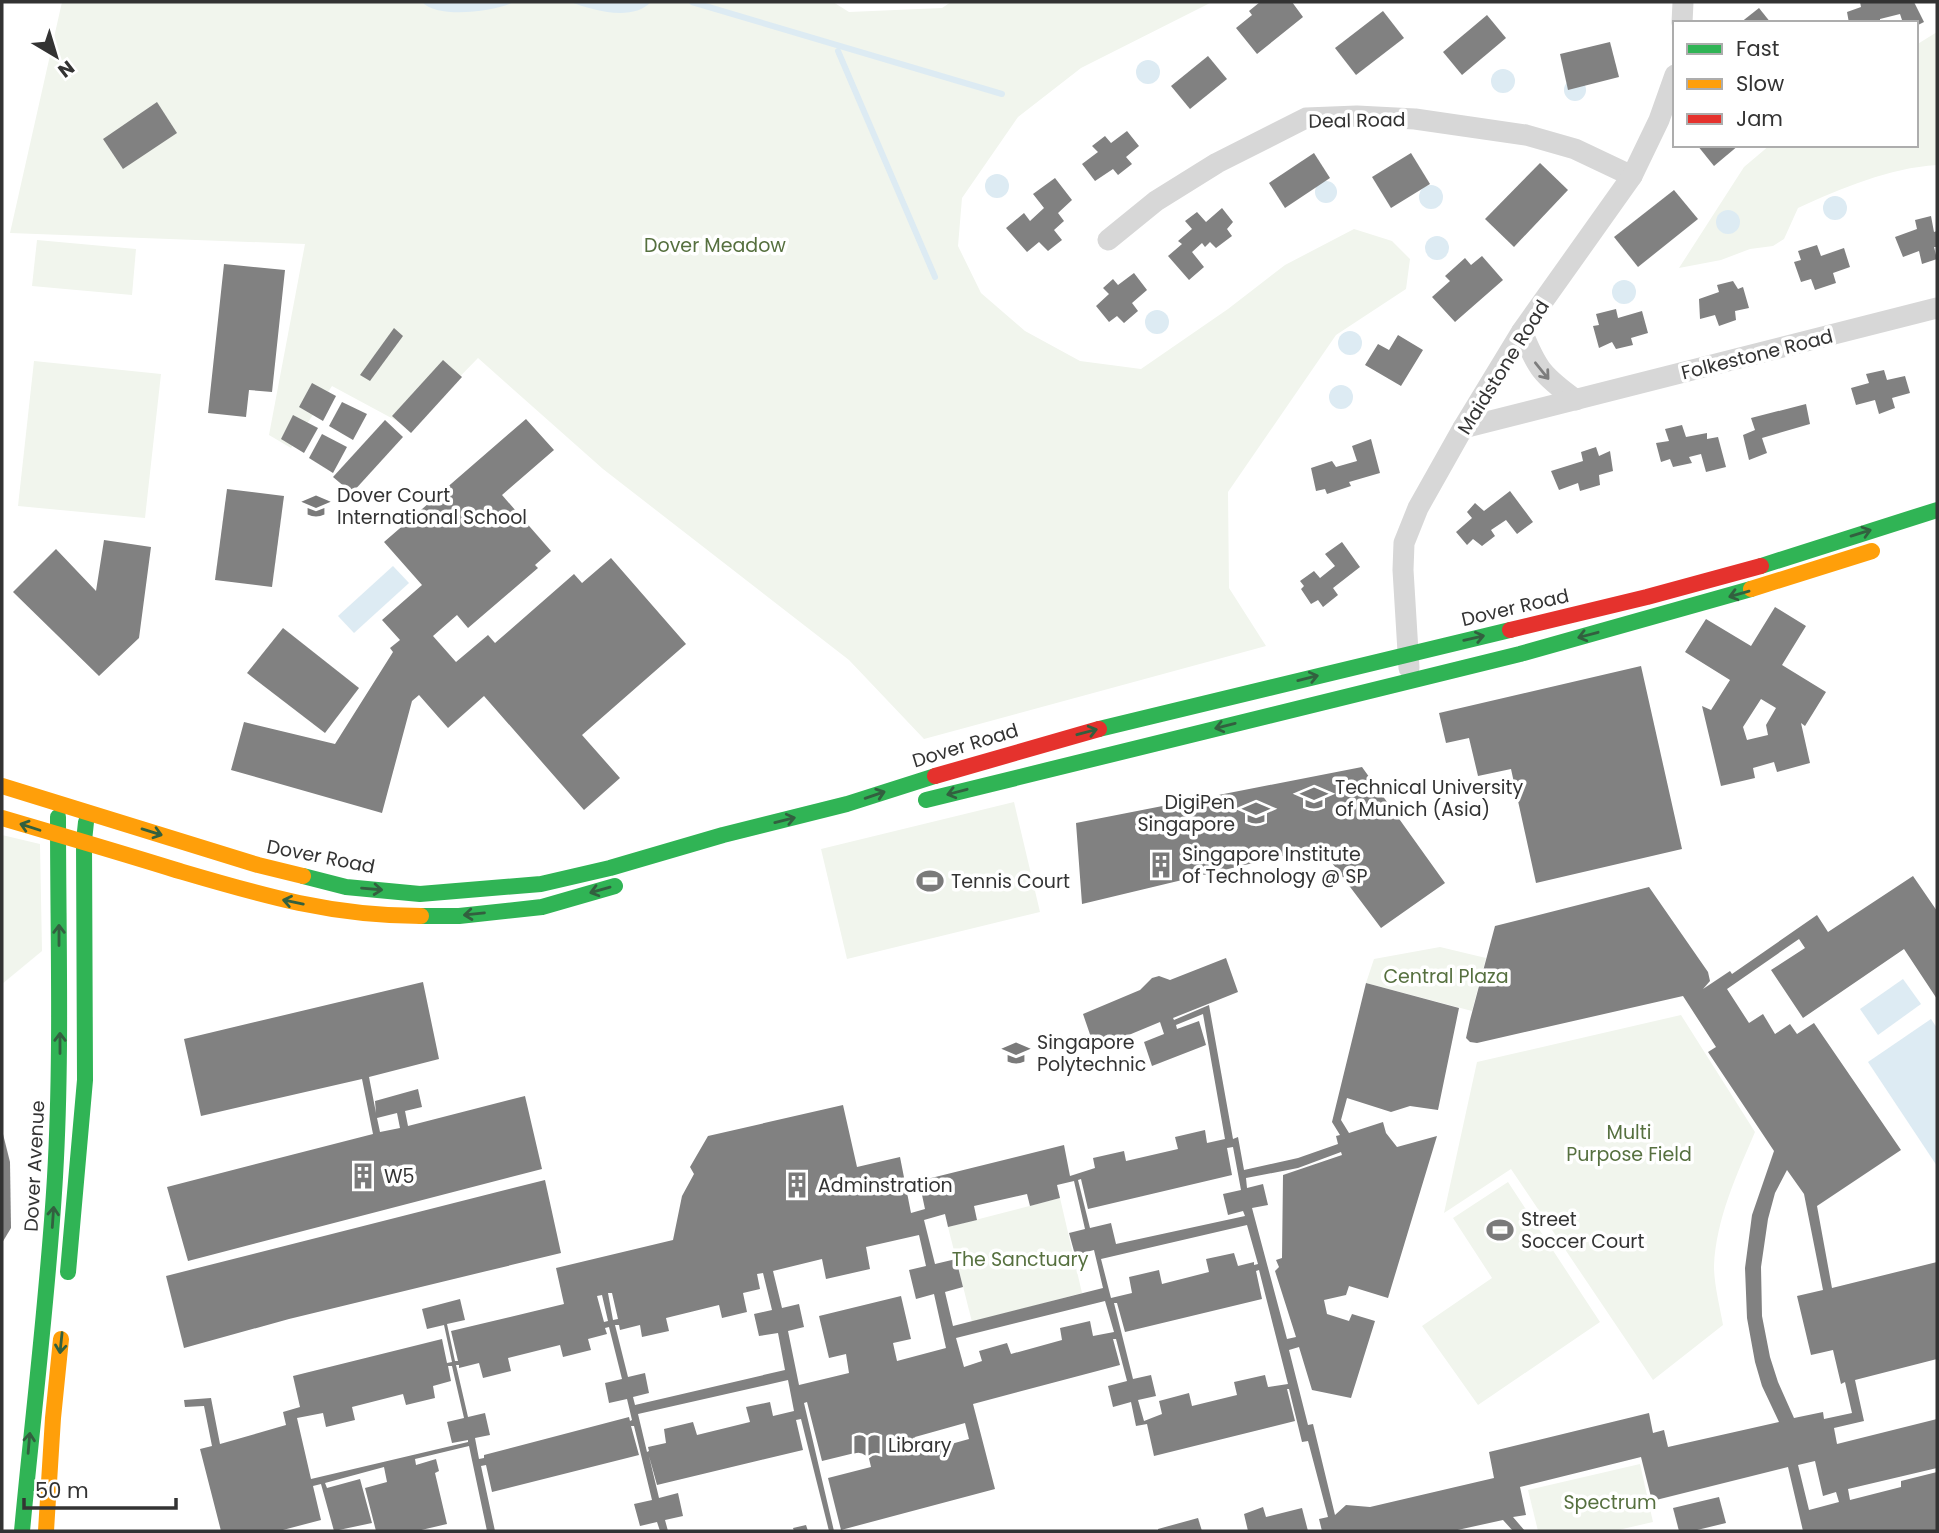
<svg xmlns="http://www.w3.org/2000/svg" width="1939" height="1533" viewBox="0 0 1939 1533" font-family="Poppins,sans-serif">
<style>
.green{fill:#f1f5ed}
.water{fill:#ddebf3}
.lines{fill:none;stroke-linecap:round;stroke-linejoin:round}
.stream{stroke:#ddebf3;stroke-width:6}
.building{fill:#818181;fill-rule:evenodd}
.street{stroke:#d7d7d7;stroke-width:21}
.fast{stroke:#30b455;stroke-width:16}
.slow{stroke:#ff9f0a;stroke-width:16}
.jam{stroke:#e5322d;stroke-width:16}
.oneway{stroke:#7d7d7d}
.oneway2{stroke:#32603f}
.labels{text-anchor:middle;stroke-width:7;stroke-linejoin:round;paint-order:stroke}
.street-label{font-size:19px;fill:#333;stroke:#fff}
.park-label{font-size:19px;fill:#56703f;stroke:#fff}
.poi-label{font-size:19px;fill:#333;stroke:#fff;text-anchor:start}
</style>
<rect width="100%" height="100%" fill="#fff"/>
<g class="green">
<path d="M62,2H833L849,12L942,8L951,2H1212L1081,68L1018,117L962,198L958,246L981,293L1025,331L1080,361L1141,369L1228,309L1285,265L1354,229L1392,241L1410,259L1406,289L1336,335L1228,492L1229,588L1266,646L924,739L849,660L603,469L478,358L410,428L332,386L291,448L269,435L305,244L10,233Z"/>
<path d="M1937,32V165C1889,168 1842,188 1798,208L1784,239L1773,246L1750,249L1721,260L1679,268L1744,167L1770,145H1916V45Z"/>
<path d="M37,240L136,249L132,295L32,286Z"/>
<path d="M34,361L161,374L145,518L18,506Z"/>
<path d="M1014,802L1040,912L847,959L821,849Z"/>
<path d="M2,835L40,844L42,951L2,984Z"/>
<path d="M1440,947L1486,958L1472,1011L1366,983L1374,959Z"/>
<path d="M1681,1015L1755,1132C1737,1174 1716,1219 1714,1266C1714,1285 1720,1307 1723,1325L1653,1380L1511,1169L1444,1213L1477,1062Z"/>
<path d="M1508,1182L1600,1322L1478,1405L1422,1326L1492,1278L1453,1218Z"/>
<path d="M1060,1198L1082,1293L972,1322L948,1227Z"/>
<path d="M1640,1464L1653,1522L1614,1531H1538L1528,1490Z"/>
</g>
<g class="water">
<path d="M422,2H514C495,12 437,19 422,2Z"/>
<path d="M570,2H651C632,22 593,10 570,2Z"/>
<circle cx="1148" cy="72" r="12"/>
<circle cx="1503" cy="81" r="12"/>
<circle cx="1575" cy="90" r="11"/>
<circle cx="997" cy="186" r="12"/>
<circle cx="1326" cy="192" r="11"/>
<circle cx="1431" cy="197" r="12"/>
<circle cx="1835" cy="208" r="12"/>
<circle cx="1728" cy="222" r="12"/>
<circle cx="1437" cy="248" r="12"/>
<circle cx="1624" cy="292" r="12"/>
<circle cx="1157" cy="322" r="12"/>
<circle cx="1350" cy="343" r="12"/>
<circle cx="1341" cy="397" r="12"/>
<path d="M393,566L409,583L354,633L338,616Z"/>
<path d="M1903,979L1921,1004L1878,1035L1860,1009Z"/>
<path d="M1931,1019L1937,1028V1166L1868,1062Z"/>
</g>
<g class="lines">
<g class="stream">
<path d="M692,2L1002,94"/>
<path d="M838,51L935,277"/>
</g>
</g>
<g class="building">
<path d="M1260,2H1292L1303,17L1257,54L1236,28L1252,15L1249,11Z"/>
<path d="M1860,2H1914L1924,22L1916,26V23H1903L1900,14L1880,19V23H1849L1847,12L1861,7Z"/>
<path d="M1759,8L1771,23H1740Z"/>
<path d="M1383,11L1404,38L1356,75L1335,48Z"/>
<path d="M1487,15L1506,38L1462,75L1443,52Z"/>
<path d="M1610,42L1619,77L1568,90L1560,54Z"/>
<path d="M1208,56L1227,79L1190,109L1171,86Z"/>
<path d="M157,102L177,133L123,169L103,139Z"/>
<path d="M1127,131L1139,146L1126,157L1132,164L1118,175L1113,169L1095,181L1082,164L1098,152L1092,146L1105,136L1111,143Z"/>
<path d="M1697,145H1739L1714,166Z"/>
<path d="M1314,153L1330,178L1285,208L1269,183Z"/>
<path d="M1411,153L1430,184L1391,208L1372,177Z"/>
<path d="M1540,163L1568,190L1514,247L1485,219Z"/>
<path d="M1055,178L1072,200L1058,213L1064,221L1054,230L1062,240L1048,251L1039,242L1027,252L1006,228L1024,213L1030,221L1044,208L1033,194Z"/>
<path d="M1674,190L1698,219L1638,267L1614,237Z"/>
<path d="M1222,208L1233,222L1227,229L1232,236L1216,248L1210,242L1205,247L1202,243L1192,252L1204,267L1189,280L1168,256L1182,244L1178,241L1192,229L1185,221L1197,212L1206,222Z"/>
<path d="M1931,216L1934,232L1937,231V247H1934L1937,259L1922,264L1919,251L1903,257L1895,237L1917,229L1915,220Z"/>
<path d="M1817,245L1821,256L1844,248L1850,267L1833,273L1836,283L1815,290L1811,279L1801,282L1794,262L1801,260L1798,251Z"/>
<path d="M1482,256L1503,280L1455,322L1432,297L1450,281L1445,276L1465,258L1471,265Z"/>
<path d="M224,264L285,270L272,392L249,390L246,417L208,413Z"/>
<path d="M1134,273L1147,290L1132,303L1138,311L1124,323L1117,316L1109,322L1096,306L1109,294L1103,288L1113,279L1118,285Z"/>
<path d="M1733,281L1738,289L1743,287L1749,308L1735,311L1736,320L1719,326L1715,315L1700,319L1699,299L1719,292L1717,285Z"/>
<path d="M1616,309L1618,318L1642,311L1648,333L1631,338L1633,345L1616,349L1612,342L1599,348L1593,326L1599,325L1596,314Z"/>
<path d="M394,328L403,336L370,381L360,375Z"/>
<path d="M1398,335L1423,350L1401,386L1365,365L1378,344L1389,350Z"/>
<path d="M443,360L462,377L411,433L392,416Z"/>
<path d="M1884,370L1887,380L1905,376L1910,393L1892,398L1895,408L1879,414L1875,400L1856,405L1851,388L1869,383L1866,374Z"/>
<path d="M312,383L336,396L323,421L299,407Z"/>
<path d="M342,402L367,414L353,440L329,426Z"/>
<path d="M1806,404L1810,424L1762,438L1767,453L1749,460L1743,435L1755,430L1751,418Z"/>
<path d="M293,415L318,428L304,453L281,439Z"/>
<path d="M526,419L554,450L502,495L551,551L535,565L538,568L468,628L457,615L433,636L456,662L488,635L495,643L574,574L582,583L611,558L686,644L582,735L620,778L584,810L484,696L448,728L419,695L412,701L382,813L231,770L244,722L335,744L393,652L390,648L400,640L382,620L422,585L384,542Z"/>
<path d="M385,420L403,437L352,493L333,477Z"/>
<path d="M1682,425L1686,437L1707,433V439L1718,437L1726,467L1706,472L1701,454L1689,457L1692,463L1673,467L1670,459L1661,462L1656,443L1669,441L1665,429Z"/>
<path d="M322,434L347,447L333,473L309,458Z"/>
<path d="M1371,439L1380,473L1349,482L1351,486L1327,494L1325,489L1316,491L1311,468L1332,461L1336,467L1357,461L1352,446Z"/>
<path d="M1596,447L1599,456L1610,451L1613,471L1599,475L1600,485L1580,491L1578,483L1559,490L1551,471L1583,461L1581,452Z"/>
<path d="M227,489L284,496L272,587L215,580Z"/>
<path d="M1510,491L1533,522L1517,534L1506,520L1491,530L1495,536L1482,546L1473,539L1467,545L1456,532L1472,518L1467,512L1475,503L1484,511Z"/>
<path d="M104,540L151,547L139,638L99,676L13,592L56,549L96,591Z"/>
<path d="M1342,542L1360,567L1333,588L1338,595L1323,607L1318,600L1311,604L1301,589L1304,586L1300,581L1314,571L1320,578L1335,566L1325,554Z"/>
<path d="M1775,607L1806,626L1782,665L1826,692L1805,726L1801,723L1810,763L1777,772L1774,762L1753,768L1755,778L1721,786L1702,706L1711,710L1730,680L1685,652L1706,619L1751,646ZM1761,699L1776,708L1766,725L1768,735L1747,740L1743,727Z"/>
<path d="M283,628L359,688L325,733L247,673Z"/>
<path d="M1641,666L1682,849L1536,883L1511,769L1478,776L1469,738L1446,743L1439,713Z"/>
<path d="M1362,767L1445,883L1381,928L1320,847L1082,904L1076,823Z"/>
<path d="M1913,876L1937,911V999L1904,949L1803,1018L1771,970L1805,948L1799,939L1727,989L1749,1023L1763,1014L1775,1034L1790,1024L1797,1034L1814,1023L1901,1150L1817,1206L1832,1288L1937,1262V1359L1855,1380L1864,1421L1834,1428L1837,1444L1937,1419V1468L1848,1489L1850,1500L1901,1487V1481L1937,1472V1531H1803L1788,1467L1652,1501L1641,1457L1520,1487L1526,1515L1513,1517L1525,1531H1513L1503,1520L1453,1531H1322L1319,1519L1328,1517L1308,1441L1302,1442L1289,1389H1287L1295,1421L1154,1456L1147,1424L1136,1426L1131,1402L1113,1407L1108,1386L1127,1381L1116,1339H1113L1120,1365L973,1404L995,1489L841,1530L828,1478L871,1467L867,1450L822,1461L807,1402L804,1403L834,1531H829L801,1419L796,1420L803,1450L657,1485L649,1456L659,1498L678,1493L683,1516L665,1520L668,1531H660L657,1522L640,1526L634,1504L652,1500L634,1426H631L639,1455L492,1492L486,1465L481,1466L495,1531H487L469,1446L415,1459L416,1465L436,1459L439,1471L435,1473L447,1524L417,1531H376L365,1488L387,1482L384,1467L325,1483L327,1488L360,1479L372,1523L334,1531L321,1484L313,1486L321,1520L279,1531H221L200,1449L212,1446L204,1406L185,1407L184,1400L211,1398L220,1444L286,1425L283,1412L300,1407L293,1376L442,1339L447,1363L452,1362L444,1325L427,1329L422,1309L460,1299L465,1320L447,1324L455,1361H458L451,1331L564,1304L556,1268L673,1240L682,1196L694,1174L690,1167L708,1136L843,1105L857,1167L900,1157L911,1213L925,1209L919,1181L1064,1145L1070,1176L1095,1168L1093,1158L1124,1151L1126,1161L1178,1149L1175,1137L1205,1130L1207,1143L1225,1139L1203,1014L1176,1025L1177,1029L1199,1021L1206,1045L1152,1066L1144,1042L1164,1034L1160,1022L1095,1049L1083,1014L1140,990L1152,978L1159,976L1170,980L1226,958L1238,992L1173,1018L1174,1020L1209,1005L1233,1139L1238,1137L1244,1170L1298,1158L1338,1144L1336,1136L1340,1135L1332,1122L1366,983L1459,1008L1438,1110L1410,1106L1391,1112L1347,1098L1341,1120L1349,1133L1383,1122L1386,1133L1397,1147L1437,1136L1388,1298L1349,1286L1346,1295L1324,1300L1327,1314L1349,1321L1352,1314L1375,1321L1351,1398L1312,1390L1299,1347L1289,1350L1308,1425L1313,1424L1335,1515L1346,1505L1370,1507L1494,1478L1489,1452L1649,1413L1653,1433L1664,1430L1668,1447L1779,1422L1762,1386L1755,1362L1747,1318L1745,1268L1752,1215L1774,1151L1708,1052L1716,1047L1683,996L1477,1043L1470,1042L1466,1038L1470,1020L1495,926L1649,887L1708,972L1710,981L1703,989L1730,971L1732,974L1817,915L1828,932ZM1233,1147L1241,1190L1223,1194L1228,1215L1243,1211L1245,1216L1116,1244L1111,1223L1090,1228L1078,1180L1081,1179L1088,1209L1232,1175L1227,1148ZM1341,1152L1342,1155L1283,1175L1282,1258L1276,1260L1279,1267L1275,1271L1296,1337L1287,1339L1252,1208L1268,1205L1263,1184L1247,1188L1246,1178L1298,1168ZM1787,1170L1804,1194L1823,1290L1797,1296L1811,1355L1833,1350L1841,1384L1845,1382L1852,1413L1824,1419L1823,1412L1794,1418L1778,1382L1770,1357L1762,1316L1761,1267L1768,1219L1775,1193ZM1074,1181L1085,1229L1069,1233L1075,1255L1094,1250L1103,1288L953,1326L945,1292L963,1287L956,1259L935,1264L924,1220L945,1214L948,1227L977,1220L974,1206L1027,1194L1030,1206L1060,1198L1057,1185ZM1247,1225L1258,1264L1254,1265V1262L1238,1266L1234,1253L1206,1259L1209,1272L1162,1284L1159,1270L1129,1277L1132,1293L1111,1298L1101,1259ZM919,1235L926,1266L909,1270L916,1299L934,1294L946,1348L897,1361L893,1343L911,1339L901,1296L819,1316L829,1358L846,1354L849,1373L799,1385L788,1331L804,1327L799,1304L782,1308L773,1271L822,1259L826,1279L870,1269L866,1247ZM1259,1270L1288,1384L1268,1387L1265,1375L1234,1382L1237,1395L1192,1406L1189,1393L1159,1401L1162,1414L1144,1421L1138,1400L1156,1396L1151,1375L1133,1379L1114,1303H1117L1125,1332L1262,1299L1256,1271ZM763,1273L772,1310L754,1314L759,1336L778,1333L785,1370L635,1405L633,1397L649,1393L645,1373L628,1377L615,1325H619L620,1330L640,1325L642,1337L669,1331L666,1318L719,1305L722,1318L747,1312L743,1293L760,1289L757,1274ZM608,1293H612L618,1319L613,1320ZM602,1295L608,1321L604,1322L597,1296ZM1105,1301L1114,1332L1093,1336L1090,1321L1060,1328L1062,1340L1011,1354L1007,1343L979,1351L982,1361L964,1367L956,1338ZM609,1327L622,1379L605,1383L609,1403L627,1399L632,1420L630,1421L629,1417L484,1455V1458L479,1459L475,1438L490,1435L485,1413L468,1417L456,1365H459V1368L479,1363L483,1378L511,1371L508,1358L560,1345L563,1357L591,1350L588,1339L607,1334L605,1328ZM448,1366H452L464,1418L447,1422L452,1443L468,1440V1442L311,1479L297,1418L323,1413L326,1427L355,1420L352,1407L403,1394L406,1405L435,1398L433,1386L451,1381ZM788,1380L794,1411L773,1416L770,1402L746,1407L750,1422L697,1435L693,1422L664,1429L666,1443L648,1447L649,1451L647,1452L638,1414ZM965,1423L969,1439L919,1453L915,1437ZM1815,1461L1823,1496L1836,1492L1839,1502L1809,1510L1798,1465Z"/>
<path d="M423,982L439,1059L369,1077L376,1113L375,1101L418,1089L422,1107L405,1111L408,1126L525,1096L542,1169L188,1261L167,1187L373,1134L362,1079L201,1116L184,1039ZM397,1113L400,1128L380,1132L377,1118Z"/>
<path d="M3,1134L10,1162L11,1228L2,1243Z"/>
<path d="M545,1180L561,1253L289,1319L184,1348L166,1276Z"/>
<path d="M1719,1497L1726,1523L1693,1531H1679L1673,1508Z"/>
<path d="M1263,1507L1266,1517L1302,1508L1308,1531H1248L1244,1514Z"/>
<path d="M1198,1518L1202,1531H1158V1529Z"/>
<path d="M806,1525L808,1531H794L793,1528Z"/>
</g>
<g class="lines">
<g class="street">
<path d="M1682,23L1683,2"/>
<path d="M1108,240L1156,201L1217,163L1306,118L1357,116L1415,119L1526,135L1575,149L1632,176"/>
<path d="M1522,331C1537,369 1543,376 1576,400"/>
<path d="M1463,428L1937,308"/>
<path d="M1409,668L1403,570L1404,543L1418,508L1463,428L1522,331L1632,176L1659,120L1675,75"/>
</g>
<g class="fast">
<path d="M1761,566L1937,510"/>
<path d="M1099,729L1510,630"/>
<path d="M926,800L1520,654L1751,589"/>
<path d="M303,876L346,887L420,894L541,884L610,868L723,835L847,804L935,776"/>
<path d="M421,916H459L542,907L615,886"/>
<path d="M68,1272L85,1080L84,841L86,822"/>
<path d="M22,1531C33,1413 48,1296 55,1177C62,1057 58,937 58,817"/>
</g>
<g class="slow">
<path d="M1751,589L1872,551"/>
<path d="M2,786L258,865L303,876"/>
<path d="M2,818C60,835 118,852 176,870C261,895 330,916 421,916"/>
<path d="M46,1531L53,1418L61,1339"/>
</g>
<g class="jam">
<path d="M1510,630L1647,597L1761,566"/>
<path d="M935,776L1099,729"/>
</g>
</g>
<defs><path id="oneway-shaft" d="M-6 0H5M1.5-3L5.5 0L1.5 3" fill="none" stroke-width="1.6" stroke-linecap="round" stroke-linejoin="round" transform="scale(1.75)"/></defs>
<use class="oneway" href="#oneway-shaft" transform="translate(1542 371) rotate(51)"/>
<g class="oneway2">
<use href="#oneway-shaft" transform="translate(1861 533) rotate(-17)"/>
<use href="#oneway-shaft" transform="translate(1739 594) rotate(164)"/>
<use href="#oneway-shaft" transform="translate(1588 635) rotate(165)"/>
<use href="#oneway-shaft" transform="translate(1474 638) rotate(-13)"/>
<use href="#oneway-shaft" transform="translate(1308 678) rotate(-14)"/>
<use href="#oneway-shaft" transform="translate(1225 726) rotate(166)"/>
<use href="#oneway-shaft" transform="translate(1087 732) rotate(-15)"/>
<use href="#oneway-shaft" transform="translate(957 792) rotate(165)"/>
<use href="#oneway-shaft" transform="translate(875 795) rotate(-19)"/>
<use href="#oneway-shaft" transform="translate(785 820) rotate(-14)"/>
<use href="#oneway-shaft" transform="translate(30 827) rotate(-162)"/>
<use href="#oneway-shaft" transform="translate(152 832) rotate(17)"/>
<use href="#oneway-shaft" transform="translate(372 889) rotate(5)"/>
<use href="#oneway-shaft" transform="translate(600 890) rotate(164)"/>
<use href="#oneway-shaft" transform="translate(293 902) rotate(-168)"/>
<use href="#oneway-shaft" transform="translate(474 914) rotate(174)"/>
<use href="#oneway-shaft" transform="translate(59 935) rotate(-90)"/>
<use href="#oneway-shaft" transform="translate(60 1043) rotate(-90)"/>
<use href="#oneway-shaft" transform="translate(53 1217) rotate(-86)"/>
<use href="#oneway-shaft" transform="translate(61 1343) rotate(96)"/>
<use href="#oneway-shaft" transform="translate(29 1443) rotate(-85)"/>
</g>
<defs>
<g id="school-bare" transform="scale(2.1)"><path d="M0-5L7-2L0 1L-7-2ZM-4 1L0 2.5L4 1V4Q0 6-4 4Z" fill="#7a7a7a" stroke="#fff" stroke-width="2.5" paint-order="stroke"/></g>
<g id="university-bare" transform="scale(2.1)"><path d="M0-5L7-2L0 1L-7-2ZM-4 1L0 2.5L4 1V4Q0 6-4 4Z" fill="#7a7a7a" stroke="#fff" stroke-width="2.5" paint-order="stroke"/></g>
<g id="building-bare" transform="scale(2.1)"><path d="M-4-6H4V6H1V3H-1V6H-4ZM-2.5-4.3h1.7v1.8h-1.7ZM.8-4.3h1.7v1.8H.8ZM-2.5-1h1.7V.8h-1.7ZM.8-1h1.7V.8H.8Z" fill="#7a7a7a" stroke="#fff" stroke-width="2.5" paint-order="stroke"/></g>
<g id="stadium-bare" transform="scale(2.1)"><path d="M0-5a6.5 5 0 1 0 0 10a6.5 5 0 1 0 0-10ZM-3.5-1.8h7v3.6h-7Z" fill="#7a7a7a" stroke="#fff" stroke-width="2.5" paint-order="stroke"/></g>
<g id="library-bare" transform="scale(2.1)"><path d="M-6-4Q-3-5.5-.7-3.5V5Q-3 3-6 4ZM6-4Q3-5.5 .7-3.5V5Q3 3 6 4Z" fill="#7a7a7a" stroke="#fff" stroke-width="2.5" paint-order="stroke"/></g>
</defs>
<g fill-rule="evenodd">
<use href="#school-bare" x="316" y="506"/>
<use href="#university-bare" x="1314" y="798"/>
<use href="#university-bare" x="1256" y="813"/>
<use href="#building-bare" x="1161" y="865"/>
<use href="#stadium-bare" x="930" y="881"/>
<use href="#university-bare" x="1016" y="1053"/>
<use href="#building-bare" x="363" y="1176"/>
<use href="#building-bare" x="797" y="1185"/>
<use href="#stadium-bare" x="1500" y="1230"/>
<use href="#library-bare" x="867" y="1445"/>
</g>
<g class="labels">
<g class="street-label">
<text transform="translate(1357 120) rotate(-1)" y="7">Deal Road</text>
<text transform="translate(1757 354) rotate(-14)" y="7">Folkestone Road</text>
<text transform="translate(1503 367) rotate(-58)" y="7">Maidstone Road</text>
<text transform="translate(1515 607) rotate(-13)" y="7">Dover Road</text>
<text transform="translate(965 745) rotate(-17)" y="7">Dover Road</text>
<text transform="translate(321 856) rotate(11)" y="7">Dover Road</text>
<text transform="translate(34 1166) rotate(-87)" y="7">Dover Avenue</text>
</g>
<g class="park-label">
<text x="715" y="252">Dover Meadow</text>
<text x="1446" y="983">Central Plaza</text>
<text x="1629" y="1139">Multi<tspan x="1629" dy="22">Purpose Field</tspan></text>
<text x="1020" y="1266">The Sanctuary</text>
<text x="1610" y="1509">Spectrum</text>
</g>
<g class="poi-label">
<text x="337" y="502">Dover Court<tspan x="337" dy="22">International School</tspan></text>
<text x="1335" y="794">Technical University<tspan x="1335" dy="22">of Munich (Asia)</tspan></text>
<text x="1235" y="809" text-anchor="end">DigiPen<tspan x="1235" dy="22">Singapore</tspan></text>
<text x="1182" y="861">Singapore Institute<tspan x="1182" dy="22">of Technology @ SP</tspan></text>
<text x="951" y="888">Tennis Court</text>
<text x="1037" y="1049">Singapore<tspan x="1037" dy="22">Polytechnic</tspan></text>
<text x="384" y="1183">W5</text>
<text x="818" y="1192">Adminstration</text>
<text x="1521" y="1226">Street<tspan x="1521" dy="22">Soccer Court</tspan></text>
<text x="888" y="1452">Library</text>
</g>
</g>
<rect width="1939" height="1533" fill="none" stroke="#333333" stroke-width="7"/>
<rect x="1673" y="21" width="245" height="126" fill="#ffffff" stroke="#adadad" stroke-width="2"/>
<rect x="1687" y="44" width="35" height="10" fill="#30b455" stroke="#adadad" stroke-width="2"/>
<text x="1736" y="56" font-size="21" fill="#333333">Fast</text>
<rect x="1687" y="79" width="35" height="10" fill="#ff9f0a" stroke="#adadad" stroke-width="2"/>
<text x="1736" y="91" font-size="21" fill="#333333">Slow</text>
<rect x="1687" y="114" width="35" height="10" fill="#e5322d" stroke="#adadad" stroke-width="2"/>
<text x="1736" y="126" font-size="21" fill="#333333">Jam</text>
<g transform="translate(56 56) rotate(142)" stroke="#ffffff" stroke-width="5" paint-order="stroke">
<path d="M0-5L12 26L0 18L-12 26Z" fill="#333333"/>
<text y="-10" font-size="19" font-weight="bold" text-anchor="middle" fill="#333333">N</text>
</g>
<path d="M24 1498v10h152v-10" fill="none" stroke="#333333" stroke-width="3.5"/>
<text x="35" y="1498" font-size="21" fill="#333333" stroke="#ffffff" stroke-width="5" paint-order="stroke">50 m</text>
</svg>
